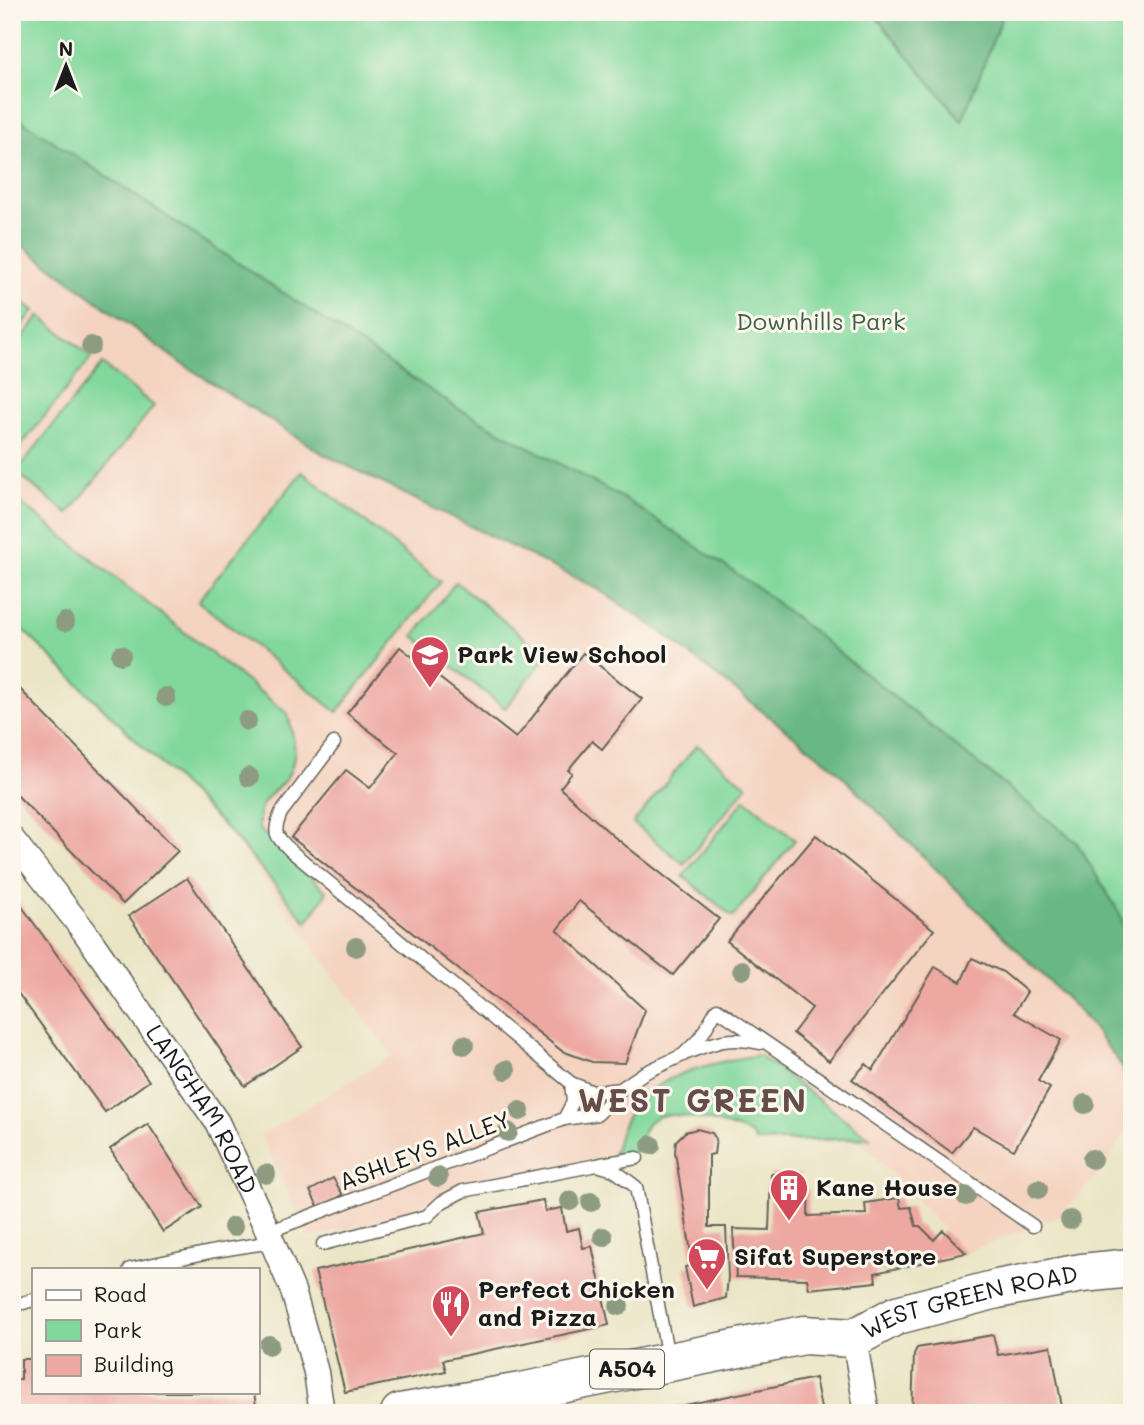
<svg xmlns="http://www.w3.org/2000/svg" width="1144" height="1425" viewBox="0 0 1144 1425" font-family="Mali,sans-serif">
<style>
.built{fill:#f4d3c0}
.green{fill:#82d89c;stroke:#4f7a5c;stroke-width:2}
.forest{fill:#69b884;stroke:#426a50;stroke-width:2}
.building{fill:#eda8a2}
.lines{fill:none;stroke-linecap:round;stroke-linejoin:round}
.service-casing{stroke:#646258;stroke-width:15}
.minor-casing{stroke:#646258;stroke-width:27}
.primary-casing{stroke:#646258;stroke-width:41}
.service{stroke:#fff;stroke-width:12}
.minor{stroke:#fff;stroke-width:24}
.primary{stroke:#fff;stroke-width:38}
.tree{fill:#8d9b81}
.labels{text-anchor:middle;stroke-width:6;stroke-linejoin:round;paint-order:stroke}
.shield{fill:#fbf7ec;stroke:#5f5e5a;stroke-width:2}
.shield-label{font-size:23px;font-weight:bold;fill:#1c1c1c}
.park-label{font-size:24px;fill:#405e49;stroke:#fbf7ec}
.poi-label{font-size:24px;font-weight:bold;fill:#1c1c1c;stroke:#fbf7ec;text-anchor:start}
.street-label{font-size:24px;fill:#1c1c1c;stroke:#fbf7ec}
.district-label{font-size:32px;font-weight:bold;letter-spacing:2px;fill:#654d4b;stroke:#fbf7ec}
</style>
<rect width="100%" height="100%" fill="#fbf7ec"/>
<filter id="ink" filterUnits="userSpaceOnUse"><feTurbulence type="fractalNoise" baseFrequency=".0143" numOctaves="2"/><feDisplacementMap in="SourceGraphic" scale="14" xChannelSelector="R" yChannelSelector="G"/><feConvolveMatrix kernelMatrix="1 2 1 2 8 2 1 2 1" color-interpolation-filters="sRGB"/></filter>
<filter id="wash" filterUnits="userSpaceOnUse"><feTurbulence type="fractalNoise" baseFrequency=".00686" numOctaves="4" result="noise"/><feDisplacementMap in="SourceGraphic" scale="28" xChannelSelector="R" yChannelSelector="G"/><feGaussianBlur stdDeviation="1.57" result="paint"/><feColorMatrix in="noise" values="0 0 0 0 0 0 0 0 0 0 0 0 0 0 0 0 0 1.4 0 .05"/><feComposite in="paint" operator="in"/></filter>
<g filter="url(#wash)">
<rect width="100%" height="100%" fill="#ebe5c6"/>
<path class="built" d="M12,205L625,561L1111,1024L1128,1089L1132,1095V1117L1107,1165L1061,1215L966,1253L859,1139L755,1142L752,1135L740,1129L672,1113L654,1118L642,1130L639,1151L462,1186L400,1215L309,1238L261,1135L392,1056L229,831L12,619Z"/>
<g class="green">
<path d="M12,12H1132V1095L1128,1089L1111,1024L858,758L12,205Z"/>
<path d="M12,293L34,311L12,338Z"/>
<path d="M40,316L92,357L12,457V350Z"/>
<path d="M102,364L154,406L68,514L16,472Z"/>
<path d="M302,472L441,582L337,712L198,601Z"/>
<path d="M12,496L288,714C290,727 297,745 294,757C289,786 277,783 264,802C258,810 259,819 259,829L327,892L307,922L229,831L12,619Z"/>
<path d="M456,582L547,656L505,708L414,636Z"/>
<path d="M697,745L747,786L684,864L633,823Z"/>
<path d="M745,799L795,840L733,917L683,876Z"/>
<path d="M759,1055L870,1138L755,1142L752,1135C733,1126 673,1108 655,1118C642,1125 641,1138 639,1151L613,1156C616,1148 618,1138 621,1130C643,1074 707,1064 759,1055Z"/>
</g>
<g class="forest">
<path d="M872,12H1004L962,121Z"/>
<path d="M12,114L459,409L625,499L758,588L1076,842L1120,914L1132,956V1075H1129L1081,1013L831,765L656,628L596,588L323,454L175,359L12,238Z"/>
</g>
<g id="blocks">
<g class="building">
<path d="M400,647L516,738L583,653L642,699L602,749L592,741L568,770L572,773L560,788L612,835L719,919L673,975L579,901L557,930L645,1010L625,1063L592,1062L562,1051L291,837L346,770L370,788L398,753L347,713Z"/>
<path d="M12,681L178,851L123,904L12,790Z"/>
<path d="M816,835L934,930L829,1061L793,1033L812,1008L727,941Z"/>
<path d="M187,878L302,1047L245,1086L129,916Z"/>
<path d="M12,893L149,1081L105,1112L12,985Z"/>
<path d="M972,958L1003,972L1027,992L1014,1013L1061,1040L1038,1081L1050,1088L1014,1150L973,1127L952,1153L852,1079L866,1064L873,1070L935,967L961,982Z"/>
<path d="M148,1124L202,1207L163,1232L110,1149Z"/>
<path d="M697,1129L712,1133L716,1139L714,1154L709,1155V1227H726L728,1277L726,1298L693,1307L685,1267L693,1265L675,1152L676,1141L685,1132Z"/>
<path d="M771,1174H800V1189L809,1190L808,1216L866,1214L865,1203L899,1198L901,1208L911,1207L916,1226H920L934,1240L943,1230L966,1253L875,1273L876,1282L809,1289L807,1279L736,1277L733,1229L769,1230Z"/>
<path d="M333,1178L343,1195L319,1208L310,1191Z"/>
<path d="M543,1200L545,1211L562,1208L566,1231L579,1228L583,1248L592,1246L609,1325L443,1360L446,1371L345,1392L315,1271L484,1233L479,1212Z"/>
<path d="M993,1335L998,1355L1051,1346L1063,1413H912L914,1354L917,1348Z"/>
<path d="M21,1359H33V1392H254L256,1406L217,1413H202V1411L187,1413H12V1380L21,1379Z"/>
<path d="M815,1378L822,1413H651V1412Z"/>
</g>
</g>
</g>
<g filter="url(#ink)">
<use href="#blocks" fill-opacity="0" stroke="#646258" stroke-width="2"/>
<g class="lines">
<g class="service-casing">
<g id="service">
<path d="M334,743L281,813C272,834 276,836 291,851L571,1083L593,1092L622,1089"/>
<path d="M687,1053C715,1042 730,1036 760,1043"/>
<path d="M564,1119L573,1102L571,1083"/>
<path d="M601,1164L637,1158"/>
<path d="M268,1232L564,1119L598,1114L622,1088L644,1073L683,1055L700,1038L717,1009L1033,1226"/>
<path d="M323,1244L427,1216L442,1202L463,1191L597,1165L614,1170L636,1187L668,1358"/>
<path d="M130,1269L215,1251L272,1242"/>
<path d="M23,1303L33,1300"/>
</g>
</g>
<g class="minor-casing">
<g id="minor">
<path id="s1" d="M12,839L84,931L217,1122L265,1225L293,1291L316,1372L322,1413"/>
<path d="M854,1338L867,1413"/>
</g>
</g>
<g class="primary-casing">
<g id="primary">
<path id="s2" d="M400,1413L521,1392L804,1335L854,1338L897,1315L997,1289L1082,1273L1132,1268"/>
</g>
</g>
<use href="#service" class="service"/>
<use href="#minor" class="minor"/>
<use href="#primary" class="primary"/>
</g>
<g class="tree">
<circle cx="91" cy="346" r="10"/>
<circle cx="65" cy="622" r="10"/>
<circle cx="121" cy="655" r="10"/>
<circle cx="166" cy="697" r="10"/>
<circle cx="247" cy="721" r="10"/>
<circle cx="249" cy="777" r="10"/>
<circle cx="356" cy="947" r="10"/>
<circle cx="742" cy="970" r="10"/>
<circle cx="464" cy="1045" r="10"/>
<circle cx="506" cy="1070" r="10"/>
<circle cx="1085" cy="1104" r="10"/>
<circle cx="520" cy="1111" r="10"/>
<circle cx="508" cy="1132" r="10"/>
<circle cx="651" cy="1145" r="10"/>
<circle cx="1092" cy="1159" r="10"/>
<circle cx="266" cy="1174" r="10"/>
<circle cx="438" cy="1177" r="10"/>
<circle cx="1038" cy="1189" r="10"/>
<circle cx="966" cy="1196" r="10"/>
<circle cx="570" cy="1201" r="10"/>
<circle cx="591" cy="1202" r="10"/>
<circle cx="1070" cy="1220" r="10"/>
<circle cx="233" cy="1227" r="10"/>
<circle cx="603" cy="1237" r="10"/>
<circle cx="619" cy="1306" r="10"/>
<circle cx="269" cy="1345" r="10"/>
</g>
</g>
<defs>
<g id="school-pin" transform="scale(2.0125)"><path d="M0 17L-7.5 6A9.5 9.5 0 1 1 7.5 6Z" fill="#d1495b" stroke="#fbf7ec"/><path d="M0-5L7-2L0 1L-7-2ZM-4 1L0 2.5L4 1V4Q0 6-4 4Z" fill="#fff"/></g>
<g id="building-pin" transform="scale(2.0125)"><path d="M0 17L-7.5 6A9.5 9.5 0 1 1 7.5 6Z" fill="#d1495b" stroke="#fbf7ec"/><path d="M-4-6H4V6H1V3H-1V6H-4ZM-2.5-4.3h1.7v1.8h-1.7ZM.8-4.3h1.7v1.8H.8ZM-2.5-1h1.7V.8h-1.7ZM.8-1h1.7V.8H.8Z" fill="#fff"/></g>
<g id="supermarket-pin" transform="scale(2.0125)"><path d="M0 17L-7.5 6A9.5 9.5 0 1 1 7.5 6Z" fill="#d1495b" stroke="#fbf7ec"/><path d="M-6-5.5h2.5l.6 2H6L4.5 2H-2.5L-4.4-4H-6ZM-1.5 3.2a1.3 1.3 0 1 0 .1 0ZM3 3.2a1.3 1.3 0 1 0 .1 0Z" fill="#fff"/></g>
<g id="restaurant-pin" transform="scale(2.0125)"><path d="M0 17L-7.5 6A9.5 9.5 0 1 1 7.5 6Z" fill="#d1495b" stroke="#fbf7ec"/><path d="M-5-6h1v4h1v-4h1v4h1v-4h1v5L-1.5 .5V6h-2V.5L-5-1ZM5-6V6H3V1.5H1.5Q1.5-4 5-6Z" fill="#fff"/></g>
</defs>
<g fill-rule="evenodd">
<use href="#school-pin" x="430" y="655"/>
<use href="#building-pin" x="789" y="1188"/>
<use href="#supermarket-pin" x="707" y="1257"/>
<use href="#restaurant-pin" x="451" y="1304"/>
</g>
<g class="labels">
<rect class="shield" x="590" y="1349.5" width="74" height="39" rx="5"/>
<g class="shield-label">
<text x="627" y="1377">A504</text>
</g>
<g class="park-label">
<text x="821" y="330">Downhills Park</text>
</g>
<g class="poi-label">
<text x="457" y="663">Park View School</text>
<text x="816" y="1196">Kane House</text>
<text x="734" y="1265">Sifat Superstore</text>
<text x="478" y="1298">Perfect Chicken<tspan x="478" dy="28">and Pizza</tspan></text>
</g>
<g class="street-label">
<text dy="8" stroke="none"><textPath href="#s1" startOffset="331">LANGHAM ROAD</textPath></text>
<text transform="translate(425 1151) rotate(-21)" y="8">ASHLEYS ALLEY</text>
<text dy="8" stroke="none"><textPath href="#s2" startOffset="584">WEST GREEN ROAD</textPath></text>
</g>
<g class="district-label">
<text x="693" y="1112">WEST GREEN</text>
</g>
</g>
<rect width="1144" height="1425" fill="none" stroke="#fbf7ec" stroke-width="42"/>
<rect x="32" y="1268" width="228" height="126" fill="#fbf7ec" stroke="#a29f99" stroke-width="2"/>
<rect x="46" y="1290" width="35" height="10" fill="#ffffff" stroke="#a29f99" stroke-width="2"/>
<text x="94" y="1302" font-size="21" fill="#1c1c1c">Road</text>
<rect x="46" y="1320" width="35" height="21" fill="#82d89c" stroke="#a29f99" stroke-width="2"/>
<text x="94" y="1338" font-size="21" fill="#1c1c1c">Park</text>
<rect x="46" y="1355" width="35" height="21" fill="#eda8a2" stroke="#a29f99" stroke-width="2"/>
<text x="94" y="1372" font-size="21" fill="#1c1c1c">Building</text>
<g transform="translate(66 66)" stroke="#fbf7ec" stroke-width="5" paint-order="stroke">
<path d="M0-5L12 26L0 18L-12 26Z" fill="#1c1c1c"/>
<text y="-10" font-size="19" font-weight="bold" text-anchor="middle" fill="#1c1c1c">N</text>
</g>
</svg>
